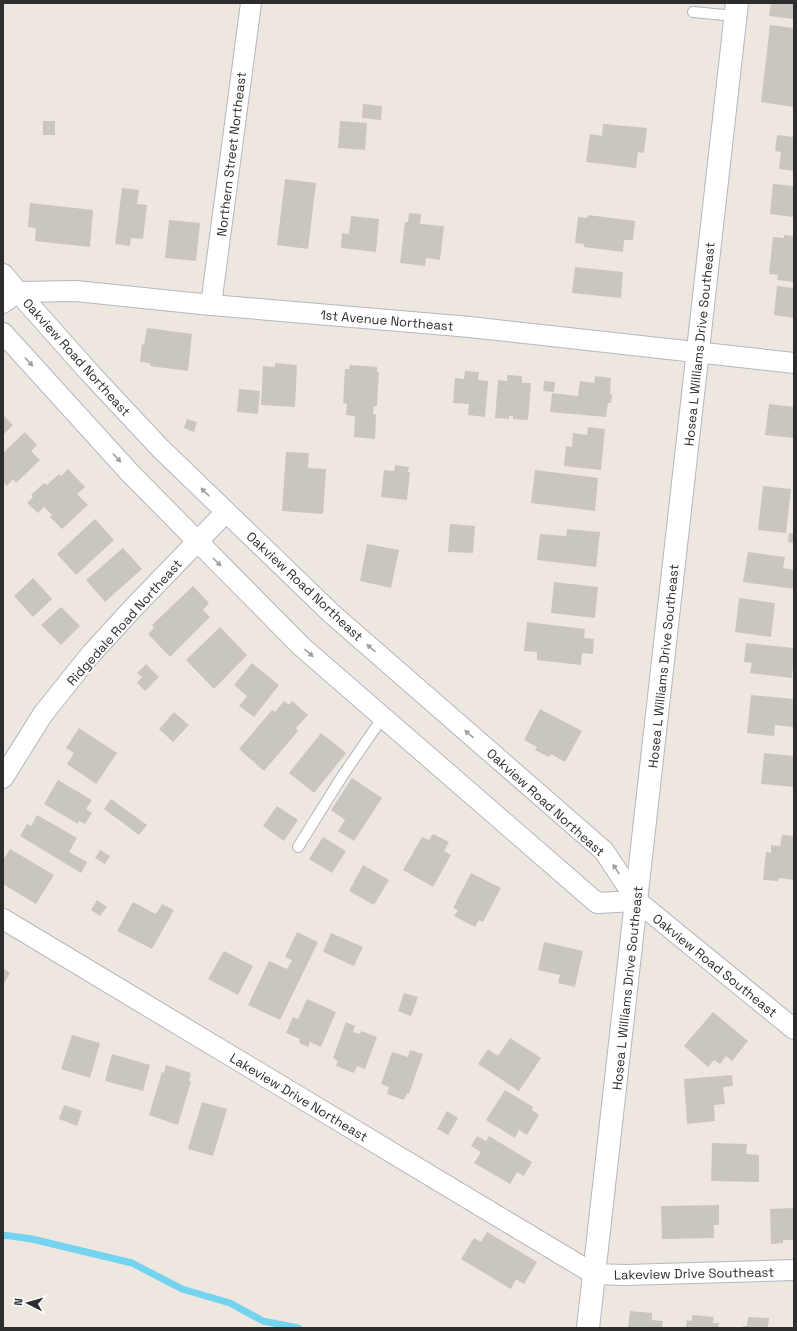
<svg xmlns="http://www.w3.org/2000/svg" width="797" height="1331" viewBox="0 0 797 1331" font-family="'Space Grotesk',sans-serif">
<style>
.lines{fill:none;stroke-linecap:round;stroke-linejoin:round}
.stream{stroke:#74d3ee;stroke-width:7}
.building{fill:#cac5be}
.lane-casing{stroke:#b3b6c0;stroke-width:12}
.street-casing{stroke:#b3b6c0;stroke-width:22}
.secondary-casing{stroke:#b3b6c0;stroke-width:24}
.lane{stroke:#fff;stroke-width:10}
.street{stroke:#fff;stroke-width:20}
.secondary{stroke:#fff;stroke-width:22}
.oneway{fill:#a0a0a0}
.labels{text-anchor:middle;stroke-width:3;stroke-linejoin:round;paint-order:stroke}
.street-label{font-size:13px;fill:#2d2d2d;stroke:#fff}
</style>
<rect width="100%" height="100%" fill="#eee7e0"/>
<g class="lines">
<path class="stream" d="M3,1235L32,1239L132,1263L182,1289L230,1303L263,1321L298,1328"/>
</g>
<g class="building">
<path d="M771,3H794V19L769,16Z"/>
<path d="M770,25L794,28V107L761,102Z"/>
<path d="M363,104L382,106L381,120L362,118Z"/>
<rect x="43" y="121" width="12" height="14"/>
<path d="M340,121L367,123L365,150L338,148Z"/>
<path d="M603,124L647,128L644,153L638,152L636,168L586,162L590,134L602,136Z"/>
<path d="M777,135L794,137V171L779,169L781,152L775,151Z"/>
<path d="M285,179L316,183L308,249L277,245Z"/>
<path d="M773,184L794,186V217L770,214Z"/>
<path d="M122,188L139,190L137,204L147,205L143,239L131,238L130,246L115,244Z"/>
<path d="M30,203L93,210L90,247L35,241L36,228L28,227Z"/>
<path d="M409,213L421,214L420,224L444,226L440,260L426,258L425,266L400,263L405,222H408Z"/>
<path d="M588,215L635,221L633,240H624L623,252L584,247V244L575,243L578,217L587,218Z"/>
<path d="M351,216L379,219L376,252L341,248L342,233L349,234Z"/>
<path d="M169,220L200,223L196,261L165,258Z"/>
<path d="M784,235L794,236V282L777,280L778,275L769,274L773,237L784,238Z"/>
<path d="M575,267L623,272L621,298L572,293Z"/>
<path d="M777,286L794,288V318L774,315Z"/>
<path d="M147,328L192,334L188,371L150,366V363L140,362L142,344L144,345Z"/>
<path d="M275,363L297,365L295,407L261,405L263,366L275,367Z"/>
<path d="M350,365L377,367V372H379L377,406H374L373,414H376L375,439L354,437L355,416L346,415L347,404L343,403L345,369H349Z"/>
<path d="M465,371L479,372L478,380L488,381L485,417L468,415L469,404L453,403L455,378L464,379Z"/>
<path d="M507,375L522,376V383H531L528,420L513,419V416H509V419L495,418L498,380L507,381Z"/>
<path d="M595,376L611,378L610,394H612L611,403H608L606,417L550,412L552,393L578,396L580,381L594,383Z"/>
<path d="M544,381L555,382L554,392L543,391Z"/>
<path d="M239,389L260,391L258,414L237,412Z"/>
<path d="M769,404L794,407V438L765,435Z"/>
<path d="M3,415L13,425L3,435Z"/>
<path d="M187,419L197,422L194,432L184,428Z"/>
<path d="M588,427L605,429L601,470L564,466L566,446L572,447L573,433L587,435Z"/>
<path d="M25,432L37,445L31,451L40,460L16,483L13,479L7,486L3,482V453Z"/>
<path d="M286,452L309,453L308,468L326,469L323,514L282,511Z"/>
<path d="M395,465L409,467L408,472H410L407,500L381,497L384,470L394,471Z"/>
<path d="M68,469L85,487L77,494L88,505L62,529L50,517L52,515L44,507L38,513L27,503L33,497L31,495L44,483L47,485L59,474L61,476Z"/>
<path d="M535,470L598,478L595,511L531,503Z"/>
<path d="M763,486L791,489L786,533L758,530Z"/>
<path d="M95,519L114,540L76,575L57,554Z"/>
<path d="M450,524L475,526L473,553L448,552Z"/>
<path d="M567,529L600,532L596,567L537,560L540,534L566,536Z"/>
<path d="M789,533L794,534V543L788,542Z"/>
<path d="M367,544L399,550L391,588L360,581Z"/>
<path d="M123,548L142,569L105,602L86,580Z"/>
<path d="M748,552L785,557L783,568L794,570V589L743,582Z"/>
<path d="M33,578L52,599L33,617L14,596Z"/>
<path d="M554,582L598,587L595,618L551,613Z"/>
<path d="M193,586L209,603L203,610L210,617L170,657L148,634L154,628L152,625Z"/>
<path d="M739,598L775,603L771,637L735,632Z"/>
<path d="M61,607L80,626L61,645L41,625Z"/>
<path d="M527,622L585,629L584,638L594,639L593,654L582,653L581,665L537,660V652L524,651Z"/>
<path d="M220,627L247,655L214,689L186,660Z"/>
<path d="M746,643L794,648L792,678L750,673L752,663L744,662Z"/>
<path d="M252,663L279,685L254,717L239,706L247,696L234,685Z"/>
<path d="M146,664L159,677L145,691L137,683L142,677L137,673Z"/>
<path d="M751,695L794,699L793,727L775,725L774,736L747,733Z"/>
<path d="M284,701L289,705L292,701L308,715L296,728L298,731L264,771L239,749L272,710L275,712Z"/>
<path d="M540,709L582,731L565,762L551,754L549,757L535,750L537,747L524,740Z"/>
<path d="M174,712L189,725L173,742L159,729Z"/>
<path d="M79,728L117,753L96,784L67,764L74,753L66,748Z"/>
<path d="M321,733L346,753L314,793L289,773Z"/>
<path d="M764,753L794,756V787L761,784Z"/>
<path d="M352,778L382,798L354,841L338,831L345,820L331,810Z"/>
<path d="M58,780L92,800L86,809L92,813L85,824L79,821L78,824L44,804Z"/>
<path d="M111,799L147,825L139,835L104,809Z"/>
<path d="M277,806L298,820L284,841L263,826Z"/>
<path d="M37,815L77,838L69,852L87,862L81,873L20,836L27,824L31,826Z"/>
<path d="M433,834L449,842L444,851L451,855L433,887L403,870L422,837L429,840Z"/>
<path d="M782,835L794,836V880L779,878L778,881L763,880L766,852L771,853V845L780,846Z"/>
<path d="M323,837L346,851L332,873L309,859Z"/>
<path d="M10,849L54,875L36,904L3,884V860Z"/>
<path d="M100,850L110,856L105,864L95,858Z"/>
<path d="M363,865L389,880L374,905L349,891Z"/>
<path d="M471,873L501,888L483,922L479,920L475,927L454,916L458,910L453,908Z"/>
<path d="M97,900L107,907L100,916L91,910Z"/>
<path d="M133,902L156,914L162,904L174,910L152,949L117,931Z"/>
<path d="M297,932L318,942L280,1020L248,1005L269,961L287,969L292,960L285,957Z"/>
<path d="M331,933L363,947L354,966L323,952Z"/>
<path d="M544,942L583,951L575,987L558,983L560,975L538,970Z"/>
<path d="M224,951L253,966L238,995L208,979Z"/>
<path d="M3,968L10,973L3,985Z"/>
<path d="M404,993L418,997L411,1016L398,1011Z"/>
<path d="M307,999L336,1012L321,1047L310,1042L308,1047L299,1043L300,1039L286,1033L293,1017L298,1019Z"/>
<path d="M713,1012L748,1041L732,1061L726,1056L720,1064L714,1060L708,1067L684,1046Z"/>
<path d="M346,1022L355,1026L353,1032L360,1034L361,1031L377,1037L365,1069L357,1066L354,1073L336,1066L338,1061L333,1058Z"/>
<path d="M72,1035L100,1043L90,1078L61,1069Z"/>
<path d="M510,1038L541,1058L519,1091L478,1064L488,1049L498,1056Z"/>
<path d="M410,1050L423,1054L409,1094L407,1093L404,1100L387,1094L389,1087L381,1084L392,1052L408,1057Z"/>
<path d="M112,1054L150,1065L143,1091L105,1081Z"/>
<path d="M166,1065L191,1073L189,1081H191L178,1125L149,1115L162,1072L164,1073Z"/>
<path d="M732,1075L733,1086L723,1087L725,1104L714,1105L715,1121L687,1124L684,1079Z"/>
<path d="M505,1090L533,1107L532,1110L539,1115L527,1135L519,1130L515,1138L486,1120Z"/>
<path d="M202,1102L227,1109L213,1156L188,1149Z"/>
<path d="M64,1105L82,1111L77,1126L59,1119Z"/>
<path d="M447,1111L458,1118L448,1135L437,1129Z"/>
<path d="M477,1136L486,1141L489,1136L532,1162L524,1176L517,1172L510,1184L474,1163L481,1152L471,1146Z"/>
<path d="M712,1143L747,1144L746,1154L759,1155V1182L711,1181Z"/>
<path d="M719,1205V1225H714V1238L662,1239L661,1206Z"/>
<path d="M794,1208V1240H783V1243L771,1244L770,1209Z"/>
<path d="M487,1232L537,1262L524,1284L516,1279L511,1289L461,1259L474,1238L481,1242Z"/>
<path d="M630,1311L652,1313V1320L663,1321L662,1328H628Z"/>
<path d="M692,1315L714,1317L713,1323H719L718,1328H686L687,1320L692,1321Z"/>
<path d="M748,1317L769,1318L768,1327H773V1328H742L743,1326H747Z"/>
</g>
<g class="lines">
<g class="lane-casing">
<g id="lane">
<path d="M693,12L735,16"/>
<path d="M298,847L343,775L383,717"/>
</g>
</g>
<g class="street-casing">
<g id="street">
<path d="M3,274L18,292L89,372L160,448L332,614L604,851L637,901L794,1029"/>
<path d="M3,303L18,292L76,291L211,305L470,327L794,363"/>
<path d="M211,305L251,3"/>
<path d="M3,333L130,473L302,647L597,903L637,901"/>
<path d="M3,778L43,714L91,654L135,606L226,512"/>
<path d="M3,919L594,1274L625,1275L794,1270"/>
</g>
</g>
<g class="secondary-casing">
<path id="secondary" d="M588,1328L737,3"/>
</g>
<use href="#lane" class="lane"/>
<use href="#street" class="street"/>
<use href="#secondary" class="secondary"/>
</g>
<defs><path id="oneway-solid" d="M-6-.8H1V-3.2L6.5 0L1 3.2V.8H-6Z"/></defs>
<g class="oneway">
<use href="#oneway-solid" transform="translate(29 362) rotate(48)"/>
<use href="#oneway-solid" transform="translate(117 458) rotate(48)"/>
<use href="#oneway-solid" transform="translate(205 492) rotate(-136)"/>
<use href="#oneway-solid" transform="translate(217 562) rotate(45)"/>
<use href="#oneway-solid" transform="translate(371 648) rotate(-139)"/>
<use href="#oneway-solid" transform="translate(309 653) rotate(41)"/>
<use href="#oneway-solid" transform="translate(469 734) rotate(-139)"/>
<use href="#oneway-solid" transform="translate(616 869) rotate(-123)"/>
</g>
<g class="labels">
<g class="street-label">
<text transform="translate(231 154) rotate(-83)" y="5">Northern Street Northeast</text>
<text transform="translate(387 320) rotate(5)" y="5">1st Avenue Northeast</text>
<text transform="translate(699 344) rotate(-84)" y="5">Hosea L Williams Drive Southeast</text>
<text transform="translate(77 357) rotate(48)" y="5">Oakview Road Northeast</text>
<text transform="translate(305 586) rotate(43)" y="5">Oakview Road Northeast</text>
<text transform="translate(124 622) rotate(-48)" y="5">Ridgedale Road Northeast</text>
<text transform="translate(663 666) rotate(-84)" y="5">Hosea L Williams Drive Southeast</text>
<text transform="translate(546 802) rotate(42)" y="5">Oakview Road Northeast</text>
<text transform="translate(715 965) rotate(39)" y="5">Oakview Road Southeast</text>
<text transform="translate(627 988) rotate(-84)" y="5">Hosea L Williams Drive Southeast</text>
<text transform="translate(299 1097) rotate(31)" y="5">Lakeview Drive Northeast</text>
<text transform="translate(694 1273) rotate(-1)" y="5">Lakeview Drive Southeast</text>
</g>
</g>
<rect width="797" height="1331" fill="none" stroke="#2d2d2d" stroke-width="8"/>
<g transform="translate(28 1303) rotate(276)" stroke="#ffffff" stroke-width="3" paint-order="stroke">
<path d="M0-3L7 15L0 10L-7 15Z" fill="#2d2d2d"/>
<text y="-6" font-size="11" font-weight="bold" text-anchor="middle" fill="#2d2d2d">N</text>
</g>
</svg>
